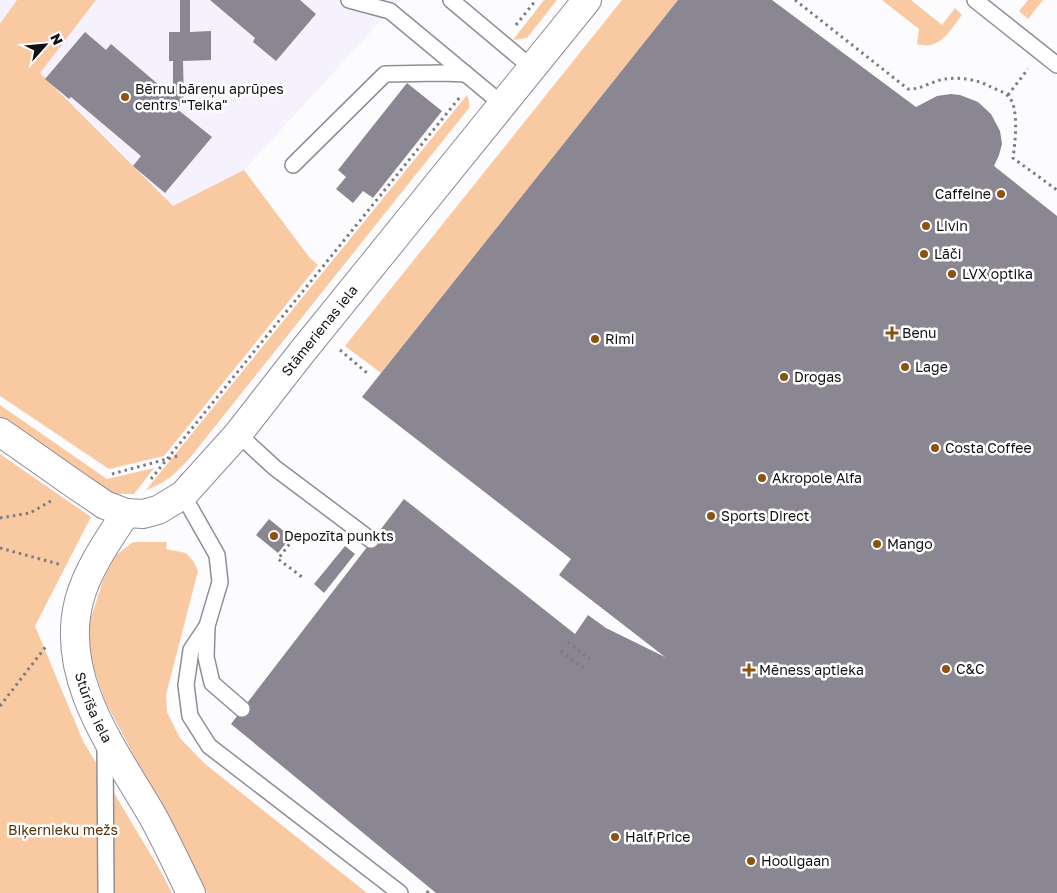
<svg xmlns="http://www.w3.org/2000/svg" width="1057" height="893" viewBox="0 0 1057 893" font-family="'Golos Text',sans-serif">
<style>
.built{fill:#f5f1fd}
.green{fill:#f9caa2}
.building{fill:#8a8692}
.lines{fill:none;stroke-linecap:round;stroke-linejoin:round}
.lane-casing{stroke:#908c98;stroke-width:18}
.street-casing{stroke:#908c98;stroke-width:30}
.path{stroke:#7c7b7e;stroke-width:3;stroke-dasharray:2.5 4;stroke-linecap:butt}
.lane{stroke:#fff;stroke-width:15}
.street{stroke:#fff;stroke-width:28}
.poi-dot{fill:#8d520e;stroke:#fff;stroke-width:2}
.labels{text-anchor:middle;stroke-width:5;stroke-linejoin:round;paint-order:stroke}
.poi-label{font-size:14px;fill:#121115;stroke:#fff;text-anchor:start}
.street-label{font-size:14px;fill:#121115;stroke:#fff}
.park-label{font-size:14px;fill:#56320a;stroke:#fff}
</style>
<rect width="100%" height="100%" fill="#fcfbfd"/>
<path class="built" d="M0,0H400L244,170L309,257L0,390Z"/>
<g class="green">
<path d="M17,0H96L40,73L173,206L244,170L309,257L318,265L164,456L109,469L0,396V24Z"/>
<path d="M544,0H557L527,38L513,40Z"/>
<path d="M622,0H678L381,373L345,346Z"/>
<path d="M882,0H911L942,25L955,8L962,15C949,31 940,51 917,44L919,29Z"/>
<path d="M1028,0H1043L1028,19L1019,11Z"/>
<path d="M467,95L469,101V108L189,459C175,474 166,483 146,490Z"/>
<path d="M0,405L107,479L154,468L134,494H117L94,484L0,419Z"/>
<path d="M0,454L91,517L35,626L83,741L160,870L172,893H0Z"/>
<path d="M133,542H167L166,549L186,553L194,562L198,571L166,695L167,712L180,738L204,763L367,893H207L105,701L90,657V620L104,578L115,556Z"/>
</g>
<g class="building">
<path d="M180,0H190V32L211,31V60L183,61L184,100L177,109L212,137L165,193L133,166L141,156L71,97L69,99L45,79L85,32L106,50L111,44L173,97V61H169V32H180Z"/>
<path d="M210,0H300L316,14L276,61L253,42L255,38Z"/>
<path d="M678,0H772L916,107L937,96L951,94L960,95L978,102L991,114L1000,131L1002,144L999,155L994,166L1057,216V893H436L231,724L404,499L575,634L588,615L606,628L665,657L559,575L571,559L362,397Z"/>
<path d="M407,83L442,111L373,198L363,191L353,203L336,189L346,177L338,170Z"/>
<path d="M269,519L291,537L278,553L256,535Z"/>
<path d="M345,546L355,554L324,593L314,584Z"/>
</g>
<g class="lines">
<g class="lane-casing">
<g id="lane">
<path d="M349,0L390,11L502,104"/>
<path d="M451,0L532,68"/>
<path d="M975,0L1057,65"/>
<path d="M293,165L385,74L442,73L466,74"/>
<path d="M238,434L275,468L371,540"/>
<path d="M183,495L217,555L220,582L207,626L206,657L212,683L242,709"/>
<path d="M207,626L191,650L186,685L190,716L209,746L400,893"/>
<path d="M105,745L106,893"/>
</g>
</g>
<g class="street-casing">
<g id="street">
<path id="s1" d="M0,432L77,486L105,505L126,513L143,514L158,510L183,495L238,434L302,352L587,0"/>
<path id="s2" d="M126,513C108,540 87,570 79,601C59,679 115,751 152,815C166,840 178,867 191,893"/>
</g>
</g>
<g class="path">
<path d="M795,0L908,89C920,90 932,81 945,79C959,77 976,79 989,86C995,89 1002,91 1007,95C1020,105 1015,143 1013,158L1057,190"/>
<path d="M516,25L536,0"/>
<path d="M1008,95L1028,69"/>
<path d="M340,350L367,373"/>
<path d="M112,474L178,456"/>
<path d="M151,479L460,97"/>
<path d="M0,518L30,513L51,501"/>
<path d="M288,540L291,542L278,559L302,577"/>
<path d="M0,548L62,565"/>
<path d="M568,642L590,659"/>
<path d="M561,651L583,668"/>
<path d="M0,706L47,645"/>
<path d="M427,893L429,890"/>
</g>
<use href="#lane" class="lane"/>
<use href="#street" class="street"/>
</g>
<g class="poi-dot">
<circle cx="125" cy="97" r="5"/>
<circle cx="1001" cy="194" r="5"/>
<circle cx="926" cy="226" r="5"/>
<circle cx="924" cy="254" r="5"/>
<circle cx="952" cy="274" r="5"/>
<path d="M889.5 325.5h5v5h5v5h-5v5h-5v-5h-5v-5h5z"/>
<circle cx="595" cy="339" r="5"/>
<circle cx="905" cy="367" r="5"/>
<circle cx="784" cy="377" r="5"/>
<circle cx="935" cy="448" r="5"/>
<circle cx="762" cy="478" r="5"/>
<circle cx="711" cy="516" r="5"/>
<circle cx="274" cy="536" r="5"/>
<circle cx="877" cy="544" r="5"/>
<circle cx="946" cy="669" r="5"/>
<path d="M746.5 662.5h5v5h5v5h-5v5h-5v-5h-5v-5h5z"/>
<circle cx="615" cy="837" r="5"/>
<circle cx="751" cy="861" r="5"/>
</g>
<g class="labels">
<g class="poi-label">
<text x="135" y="94">Bērnu bāreņu aprūpes<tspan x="135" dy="16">centrs "Teika"</tspan></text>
<text x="991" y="199" text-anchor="end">Caffeine</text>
<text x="936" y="231">Livin</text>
<text x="934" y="259">Lāči</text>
<text x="962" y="279">LVX optika</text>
<text x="902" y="338">Benu</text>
<text x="605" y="344">Rimi</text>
<text x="915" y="372">Lage</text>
<text x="794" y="382">Drogas</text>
<text x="945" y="453">Costa Coffee</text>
<text x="772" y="483">Akropole Alfa</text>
<text x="721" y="521">Sports Direct</text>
<text x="284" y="541">Depozīta punkts</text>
<text x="887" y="549">Mango</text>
<text x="956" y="674">C&amp;C</text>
<text x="759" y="675">Mēness aptieka</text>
<text x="625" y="842">Half Price</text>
<text x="761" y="866">Hooligaan</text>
</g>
<g class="street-label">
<text dy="5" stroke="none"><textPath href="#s1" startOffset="426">Stāmerienas iela</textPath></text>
<text dy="5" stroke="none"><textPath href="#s2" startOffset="210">Stūrīša iela</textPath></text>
</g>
<g class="park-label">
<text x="63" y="835">Biķernieku mežs</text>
</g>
</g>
<g transform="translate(45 45) rotate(63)" stroke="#ffffff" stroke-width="4" paint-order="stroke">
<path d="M0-4L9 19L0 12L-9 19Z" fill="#121115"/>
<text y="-8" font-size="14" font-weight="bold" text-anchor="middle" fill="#121115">N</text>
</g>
</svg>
